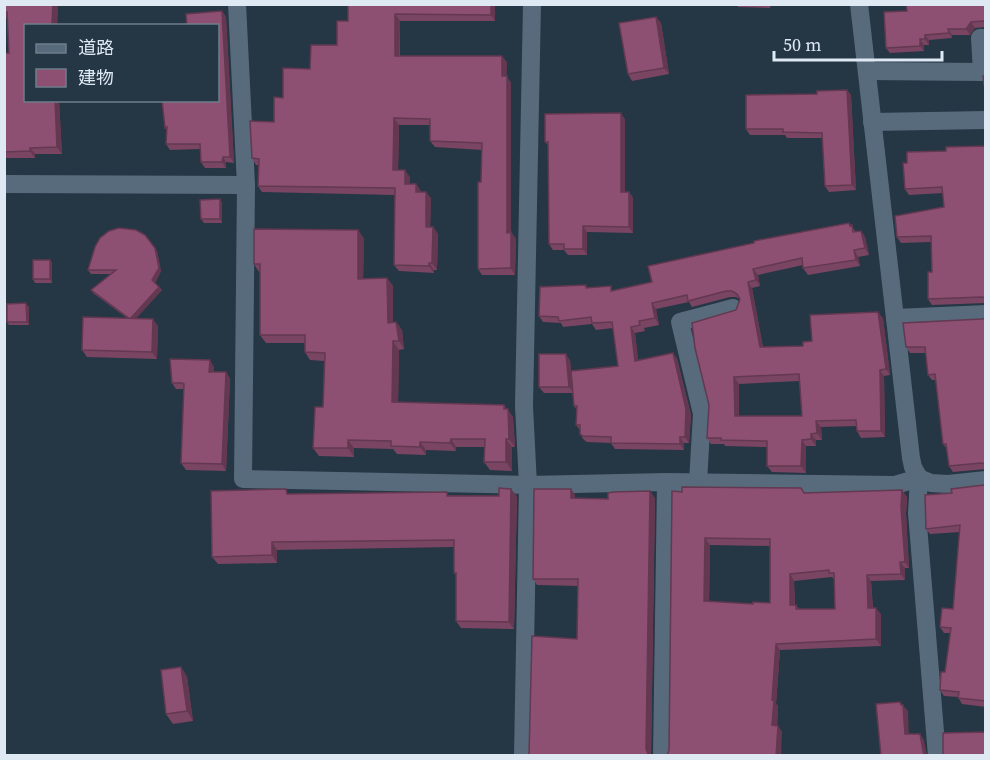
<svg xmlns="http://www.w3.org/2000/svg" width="990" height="760" viewBox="0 0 990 760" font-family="'Source Serif 4','Noto Sans JP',serif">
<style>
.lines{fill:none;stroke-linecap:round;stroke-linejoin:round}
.minor{stroke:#586b7c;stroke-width:18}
.wall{fill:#794562;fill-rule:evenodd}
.shaded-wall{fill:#633850}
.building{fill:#8d5072;stroke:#633850;stroke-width:1.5;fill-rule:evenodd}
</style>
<rect width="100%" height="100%" fill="#253645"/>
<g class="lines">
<g class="minor">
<path d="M237,4L246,185L243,479L528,485L666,482L895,485L919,478L931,483L948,484L986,480"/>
<path d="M859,4L911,458L913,467L919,478L917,513L937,756"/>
<path d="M867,71L982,72L980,38H986"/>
<path d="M872,122L986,120"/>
<path d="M4,184L246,185"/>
<path d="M895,318L986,314"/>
<path d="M698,482L702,414L680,322L733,308"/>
<path d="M523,756L528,485L524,406L532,4"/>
<path d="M662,756L666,482"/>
</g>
</g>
<g class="wall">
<path d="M4,4H58L57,26H26V100H59L62,154H35V158H4V53H9L7,18L4,17Z"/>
<path d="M348,4H495V21H400V56L507,62L506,76L511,83V232L516,239L515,275H482L478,269L482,150L435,147L430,141V125H399L398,170L410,177L409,184H416L421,192L431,198L430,227H433L438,234L437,270H434V273L399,271L394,265L395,195L262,192L258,186V165H256L252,158L274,122L283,98L310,69L337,45L348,21Z"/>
<path d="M736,4H771L770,8L738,7Z"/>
<path d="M986,4V27L975,28L970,35H952V38L929,40V45H924V51L890,53L886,48L907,11Z"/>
<path d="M222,11L226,17L234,163L226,162V168H205L201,162V149L170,150L166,144L167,130L165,128L218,100Z"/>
<path d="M656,17L661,23L669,74L632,81L628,74Z"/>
<path d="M847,90L851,95L856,190L829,192L825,186L822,138H787L785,135H750L746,129L817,94Z"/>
<path d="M625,119V192H629L633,198V233L587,232V255H568L564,250H553L549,244L548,145L545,142Z"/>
<path d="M986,146V303L932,305L928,299L932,272L931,242L901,243L897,237L944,207L943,193L909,195L905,189L907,163L946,151Z"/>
<path d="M220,199L222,203V223H204L201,219Z"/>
<path d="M849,223L856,232L861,231L865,237L869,255L858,257L860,266L808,275L803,268V265L758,275L760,286L752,288L763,347L803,346L812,341L883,318L890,375L884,376L885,437L861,438L857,431L856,426L821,427L822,440H816V446H806V473L772,472L767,466V447L725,446L724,444H711L707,438L736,310L740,299L736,297H730L692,307L689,302L656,309L659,325L644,328L645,331L635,333L638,360L673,353L677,359L691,415L689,443H684V450L615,449L611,443L587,442L584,440L580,434V430L576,425L577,410L574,406L573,393H544L539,387L570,360L571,371L618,366L613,328L596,330L592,324L563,327L561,323L543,322L539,316L587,288L614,291L652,282ZM800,381L802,416H739V384Z"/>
<path d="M358,230L364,239L363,279L387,278L393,286V322H396L402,330L404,349L399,350L398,402L504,405L513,417L515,447H512V471L490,470L484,462V447H456V451L426,450V455L397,454L393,449L354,448V457L319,456L313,448L323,407L324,361L310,360L305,352V343H266L260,335V272H259L254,264Z"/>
<path d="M157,251L161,271L155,283L162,290L136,318L158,326L157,359L87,357L82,350L127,318L93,293L91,290L111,274H91L88,270Z"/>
<path d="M50,260L52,263V283H35L33,279Z"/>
<path d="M29,307V325H9L7,322Z"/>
<path d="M986,318V469L953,472L949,466L947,449L943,444L936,380H932L928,375L926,353H910L906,347Z"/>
<path d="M214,367V372H226L230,379L226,471L186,470L181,463L184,389H176L172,383Z"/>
<path d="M986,484V707L962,704L958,697L944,696L940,690L945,672L950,633H944L940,627L953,609L960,532L930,534L926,529L952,493L984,485Z"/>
<path d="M571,489L575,495V498L608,499L655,498L651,756L529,755L577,639L578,586L537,585L533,579Z"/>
<path d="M672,491L804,493L907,497L906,514L909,568H905V580L871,581L873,608L881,614V646L780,650L776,704L778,706L777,726L782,732L669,750ZM710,545L770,546V603L753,604L709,601ZM832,577L834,579L835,609H799L796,605H795L794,581Z"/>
<path d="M290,494L517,496L514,629L461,628L456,621V575L454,573V547L277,550V563L218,564L212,557Z"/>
<path d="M181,667L187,677L193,721L173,724L166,714Z"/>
</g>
<g class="shaded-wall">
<path d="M53,4H58L57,26H54L52,23Z"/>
<path d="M491,4H495V21L491,15Z"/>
<path d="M222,11L226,17L234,163L230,157Z"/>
<path d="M395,14L400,21L399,63L395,56Z"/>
<path d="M656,17L661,23L669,74L664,68Z"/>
<path d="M971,22L975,28L970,35L966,29Z"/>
<path d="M948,29L952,35V38L949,33Z"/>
<path d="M925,35L929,40V45L925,39Z"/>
<path d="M920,39L924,45V51L920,46Z"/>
<path d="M502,56L507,62L506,83L502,76Z"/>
<path d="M507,76L511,83V239V232L516,239L515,275L511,268L507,233Z"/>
<path d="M847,90L851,95L856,190L852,185Z"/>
<path d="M55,100H59L62,154L57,147Z"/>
<path d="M621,113L625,119V198L621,192Z"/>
<path d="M394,118L399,125L398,176L393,170Z"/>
<path d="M30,148L35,154V158L30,151Z"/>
<path d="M223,157L226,162V168L222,162Z"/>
<path d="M405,170L410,177L409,191L405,184Z"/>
<path d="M416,184L421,191L420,198L416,192Z"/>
<path d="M426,192L431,198L430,233L426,227Z"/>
<path d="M629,192L633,198V233L629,227Z"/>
<path d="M220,199L222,203V223L220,219Z"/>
<path d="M583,226L587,232V255L583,249Z"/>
<path d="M433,227L438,234L437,270L432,263Z"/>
<path d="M358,230L364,239L363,288L358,279Z"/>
<path d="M861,231L865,237L869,255L865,248Z"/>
<path d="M155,248L157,251L161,271L155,283L152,280Z"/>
<path d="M854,250L858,257L860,266L856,260Z"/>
<path d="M50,260L52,263V283L50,279Z"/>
<path d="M429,263L434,270V273L429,266Z"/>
<path d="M753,269L758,275L760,286L756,280Z"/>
<path d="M387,278L393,286V331L388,323Z"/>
<path d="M748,282L752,288L764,354L760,347Z"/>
<path d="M159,287L162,290L133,322L130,319Z"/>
<path d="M26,303L29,307V325L27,322Z"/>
<path d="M652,303L656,309L659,325L655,318Z"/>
<path d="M878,312L883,318L890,375L886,369Z"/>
<path d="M153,319L158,326L157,359L152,352Z"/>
<path d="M396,322L402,330L404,349L399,341Z"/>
<path d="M631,327L635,333L639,367L635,361Z"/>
<path d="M393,341L399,350L398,410L392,402Z"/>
<path d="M673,353L677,359L691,415L689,443L685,437Z"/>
<path d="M566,354L570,360L574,393L569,387Z"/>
<path d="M210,360L214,367V378L209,372Z"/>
<path d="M880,370L884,376L885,437L881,431Z"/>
<path d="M226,372L230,379L226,471L222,464Z"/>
<path d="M734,377L739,384V422L735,416Z"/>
<path d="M504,405L513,417L515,447L509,439Z"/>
<path d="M816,421L821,427L822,440L817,433Z"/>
<path d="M811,434L816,440V446L811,439Z"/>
<path d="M680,437L684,443V450L680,444Z"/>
<path d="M451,439L456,447V451L450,443Z"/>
<path d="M506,439L512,447V471L506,462Z"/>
<path d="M348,440L354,448V457L348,448Z"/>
<path d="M802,440L806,446V473L801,466Z"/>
<path d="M420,442L426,450V455L420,447Z"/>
<path d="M511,489L517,496L514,629L509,622Z"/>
<path d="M571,489L575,495V505L571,498Z"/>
<path d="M902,490L907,497L906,514L909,568L905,562L901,507Z"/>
<path d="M650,491L655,498L651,756H649L646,749Z"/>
<path d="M705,538L710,545L709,608L704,601Z"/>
<path d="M272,542L277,550V563L272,555Z"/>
<path d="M900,562L905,568V580L901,574Z"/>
<path d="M790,574L794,581L795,612L790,605Z"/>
<path d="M867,575L871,581L873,614L868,608Z"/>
<path d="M876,608L881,614V646L876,639Z"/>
<path d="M776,644L780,650L776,704L778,706L777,732L772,725V700Z"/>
<path d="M181,667L187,677L193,721L187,711Z"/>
<path d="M900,702L908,711L909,740L905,734Z"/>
<path d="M778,726L782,732L781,756H776Z"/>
<path d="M920,734L924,740L927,756H924Z"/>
</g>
<g class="building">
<path d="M4,4H53L52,23L54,22V26H26V100H55L57,147L30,148V151L4,152V53H9L7,12L4,11Z"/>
<path d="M348,4H491V15L395,14V56H502V76H507V233L511,232V268L478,269V182H481L482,143L430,141V119L394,118L393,170H405V184H416V192H426V227H433L432,263H429V266L394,265L395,188L258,186L259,159L252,158L250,121L274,122V97L283,98V68L310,69L311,45H337V21H348Z"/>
<path d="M906,4H986V22L983,21L971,22L966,29H948L949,33L925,35V39H920V46L886,48L884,12L907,11Z"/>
<path d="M222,11L230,157H223L222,162H201L200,144H166L167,127L165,128L162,100H218V26H187L186,14Z"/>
<path d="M656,17L664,68L628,74L619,23Z"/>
<path d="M986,74V85H984L983,76Z"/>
<path d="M847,90L852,185L825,186L822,133L783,132V129H746V95L817,94V91Z"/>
<path d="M621,113V192H629V227L583,226V249H564V244H549L548,142H545V114Z"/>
<path d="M986,146V298L982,297L928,299V272H932L931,236L897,237L895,216L944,207L942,187L905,189L903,163H907V152L946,151V147Z"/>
<path d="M220,199V219H201L200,200Z"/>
<path d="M849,223L850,226L852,225L853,232L861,231L865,248L854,250L856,260L803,268L802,258L753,269L756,280L748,282L760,347L803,346V342L812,341L810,315L878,312L886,369L880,370L881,431H857L856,420L816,421L817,433L811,434V439L802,440L801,466H767V441L721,440V438H707L709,405L695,348L692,323L736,310L740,299L737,294L732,291H726L688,301L687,295L652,303L655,318L639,321L640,325L631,327L635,361L673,353L686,409L685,437H680V444L611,443V437L583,436L580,434V425H576L577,406H574L571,371L618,366L612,322L592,323L591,317L559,321L558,317L539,316L540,287L586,285V288L611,286V291L652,282L648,266L754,243V241ZM799,374L802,416H735L734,377Z"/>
<path d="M119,228L136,230L145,235L155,248L159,268L152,280L159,287L130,319L91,290L116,270H88L95,247L100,238L109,231Z"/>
<path d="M254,229L358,230V279L387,278L388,323L396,322L399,341H393L392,402L504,405V409H508L509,439H506V462H484L485,439H451L450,443L420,442V447L391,446V441L348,440V448H313L315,407H323L325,353L305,352V335H260V264H254Z"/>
<rect x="33" y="260" width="17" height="19"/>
<path d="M26,303L27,322H7V304Z"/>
<path d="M83,317L153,319L152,352L82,350Z"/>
<path d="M986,318V464L981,463L949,466L946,444H943L935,374L928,375L925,347H906L903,323L982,319Z"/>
<path d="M539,354H566L569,387H539Z"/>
<path d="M170,359L210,360L209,372H226L222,464L181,463L184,384L182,383H172Z"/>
<path d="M986,484V701L958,698L959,692L940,690L941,672H945L951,628L940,627L942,608L953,609L960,525L926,529L925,495L952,493L951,489L984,485Z"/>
<path d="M682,487L801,488L804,493L902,490L901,507L905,562H900L901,574L867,575L868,608H876V639L776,644L772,700H774L772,725L778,726L776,756H667L669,750L672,491L682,492ZM705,538L770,539V603L753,602V604L704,601ZM829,570V573H834L835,609H796V605H790V574Z"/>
<path d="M499,488L511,489L509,622L456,621V573H454V540L272,542V555L212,557L211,491L286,489L287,494L447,492V496H499Z"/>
<path d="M534,489H571V498L608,499V493L613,492L650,491L646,749L649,756L529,755L532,636L577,639L578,579H533Z"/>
<path d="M181,667L187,711L166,714L161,670Z"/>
<path d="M900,702L901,705H903L905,734H920L924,756H881L876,704Z"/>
<path d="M986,732V756L943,755V733Z"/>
</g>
<rect width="990" height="760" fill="none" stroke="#dee9f3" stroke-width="12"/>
<rect x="24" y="24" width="195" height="78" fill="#253645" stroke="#6f7e8b" stroke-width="1.5"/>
<rect x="36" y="44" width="30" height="9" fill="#586b7c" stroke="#6f7e8b" stroke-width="1.5"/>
<text x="78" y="54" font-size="18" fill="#dee9f3">道路</text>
<rect x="36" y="69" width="30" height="18" fill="#8d5072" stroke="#6f7e8b" stroke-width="1.5"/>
<text x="78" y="84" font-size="18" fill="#dee9f3">建物</text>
<path d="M774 51v9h168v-9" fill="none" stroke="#dee9f3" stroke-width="3"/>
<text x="783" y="51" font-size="18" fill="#dee9f3" stroke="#253645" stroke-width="4.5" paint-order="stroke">50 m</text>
</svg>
